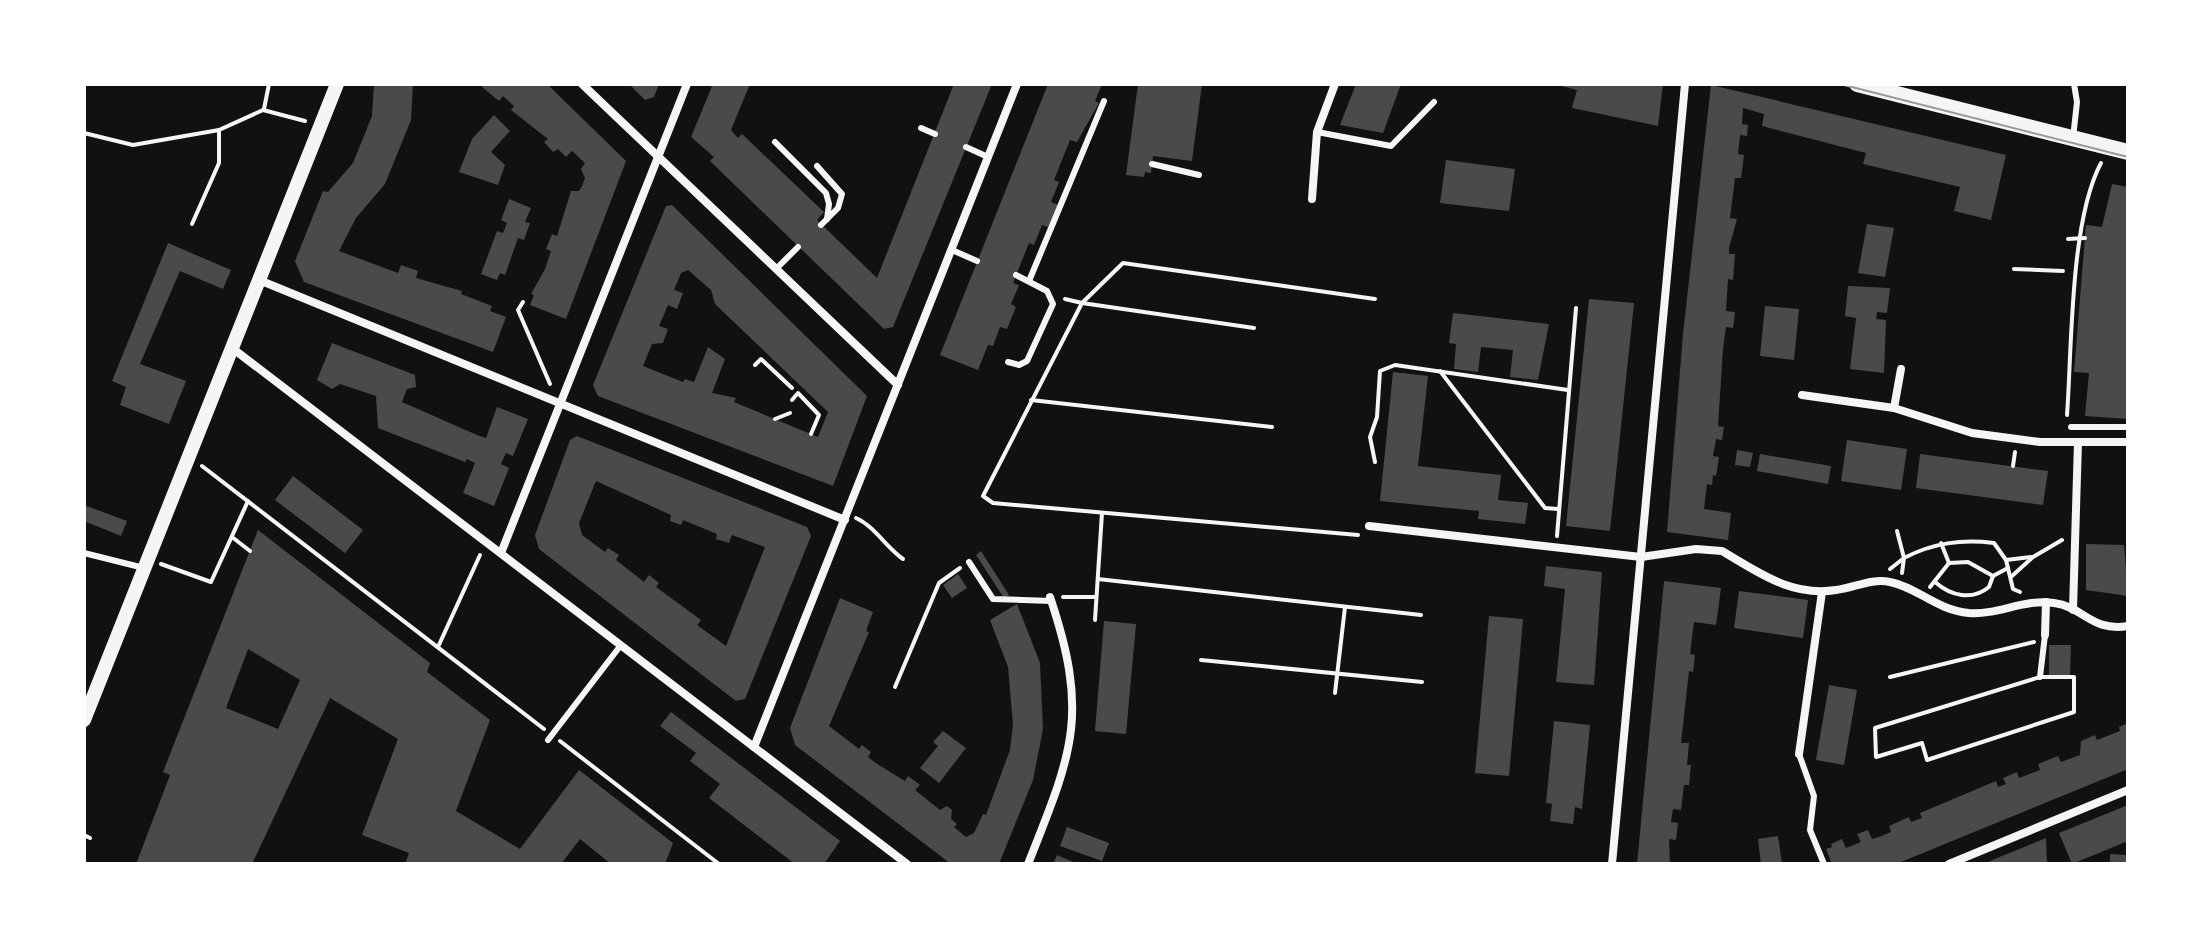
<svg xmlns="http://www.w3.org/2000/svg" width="2212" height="948" viewBox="0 0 2212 948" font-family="Rubik,sans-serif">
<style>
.building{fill:#4a4a4a;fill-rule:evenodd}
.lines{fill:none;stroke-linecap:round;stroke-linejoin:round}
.path{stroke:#f5f5f5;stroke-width:4}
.service{stroke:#f5f5f5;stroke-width:6}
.minor{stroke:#f5f5f5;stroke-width:8}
.tertiary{stroke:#f5f5f5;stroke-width:14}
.secondary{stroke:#f5f5f5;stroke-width:16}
.tram{stroke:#9a9a9a;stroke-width:2}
</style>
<rect width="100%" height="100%" fill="#111"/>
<g class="building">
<path d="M374,84H413L411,120L385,184L356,218L339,251L398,273L401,265L418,271L416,278L462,291L461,294L492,306L490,311L506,317L493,352L304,282L300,273L295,261L323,191L328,192L353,163L372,116Z"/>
<path d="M485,84H547L626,161L566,319L530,305L534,295L531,294L545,269L551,251L546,249L552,234L557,236L571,191H579L582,186L585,178L581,169L585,163L572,151L566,157L558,149L553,152L544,142L548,139L511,110L514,106L503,96L499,101L482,87Z"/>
<path d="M629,84H659L654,97L645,100Z"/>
<path d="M713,84H750L731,130L738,138L742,134L824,212L817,220L877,278L954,84H992L893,327L884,329L710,161L714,157L691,137Z"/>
<path d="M1048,84H1102L1095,101L1099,103L1077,142L1070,140L1054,180L1059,182L1051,202L1058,205L1048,227L1042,225L1034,245L1029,243L1013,283L1019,285L1011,304L1016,307L1007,329L1000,327L993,346L988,345L978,370L940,355Z"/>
<path d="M1138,84H1202L1192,161L1153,156L1151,173L1145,172L1144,177L1126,175Z"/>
<path d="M1356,84H1401L1383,133L1340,125Z"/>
<path d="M1663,84L1658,126L1572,108L1577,90L1557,85Z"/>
<path d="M1711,85L2006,155L1991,220L1954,211L1960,187L1863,164L1866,153L1762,126L1764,114L1743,108L1742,124L1748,125L1747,136L1740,135L1738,154L1744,155L1741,178H1735L1730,218L1737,219L1729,248V254H1735L1733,280L1728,279L1726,311L1735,312L1733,328L1726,327L1723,349L1718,426L1724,427L1722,440L1716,439L1713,456L1719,457L1716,476L1713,475L1712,485L1707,484L1704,509L1731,513L1728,540L1667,532L1683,334Z"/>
<path d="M494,115L510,131L491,152L505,165L498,185L459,172L472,139Z"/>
<path d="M1446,160L1515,169L1509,211L1440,203Z"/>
<path d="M2112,184L2128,187V419L2085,416L2089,373L2074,372L2086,225L2102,227Z"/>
<path d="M509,199L531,208L525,222L530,223L524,240L518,238L505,275L500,273L497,280L481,274L497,231L503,233L507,223L501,220Z"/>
<path d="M672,205L867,396L833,486L598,396L593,385L666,206ZM688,270L711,290L715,304L828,412L818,437L734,402L736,398L712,393L725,359L708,347L694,382L685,379L683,382L643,366L652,344L663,343L668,329L659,326L668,305L677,309L683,293L674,290L681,273Z"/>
<path d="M1867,224L1894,228L1885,277L1858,273Z"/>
<path d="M168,243L231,270L223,289L180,271L140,364L186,381L169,424L120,405L126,387L112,381Z"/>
<path d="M1848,286L1890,288L1887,313L1877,312L1876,319L1886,320L1884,373L1850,369L1856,318L1845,316Z"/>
<path d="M1589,299L1634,303L1610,531L1566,526Z"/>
<path d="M1765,306L1799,309L1794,360L1760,356Z"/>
<path d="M1453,313L1549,324L1538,380L1510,377L1513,350L1481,347L1478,372L1454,369L1456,344L1449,343Z"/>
<path d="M332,343L415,375L416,387L407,389L402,402L477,435L486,438L497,407L528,419L513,456L506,453L501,464L509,468L494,506L463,493L475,463L467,459L465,462L378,428L376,396L340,384L332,389L317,380Z"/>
<path d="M1393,372L1428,376L1418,466L1501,475L1498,500L1528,503L1525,524L1478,519L1479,511L1380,501Z"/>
<path d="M577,436L807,527L811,536L745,699L736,701L539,549L535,535L570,440ZM596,481L671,515L670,521L681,525L683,520L717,534L716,539L729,543L732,535L765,547L726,646L697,625L701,620L656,587L659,583L649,575L644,582L616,560L619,555L608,548L605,552L582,535L579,523Z"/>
<path d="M1847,440L1907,449L1901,490L1841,481Z"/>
<path d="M1737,450L1753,453L1750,467L1735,465Z"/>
<path d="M1760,454L1831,466L1828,484L1757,471Z"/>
<path d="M1920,454L2048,471L2043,505L1916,488Z"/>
<path d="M293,476L363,530L345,553L275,500Z"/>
<path d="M84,505L127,521L121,536L84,521Z"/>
<path d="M258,530L430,663L427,672L490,720L456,811L520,849L579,770L673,843L665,864H611L580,839L561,864H405L409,853L362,835L398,739L330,698L252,864H136L170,775L163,772ZM248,649L300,680L278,729L226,708Z"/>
<path d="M2086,544L2124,545L2128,596L2086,590Z"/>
<path d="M981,551L1009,595L1004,598L976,555Z"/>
<path d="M1546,566L1602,572L1594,685L1556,682L1565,589L1544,586Z"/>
<path d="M958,574L967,588L952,598L943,585Z"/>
<path d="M1664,581L1721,588L1716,625L1694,622L1690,654L1695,655L1693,672L1689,671L1681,743H1689L1687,765H1691L1689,785H1684L1681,810L1673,809L1671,822L1678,823L1676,840L1669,839L1670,864H1637Z"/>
<path d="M1739,591L1808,600L1803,638L1734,628Z"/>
<path d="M840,598L873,612L866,631L869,632L829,726L859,749L862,745L871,752L868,757L877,764L905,781L908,776L920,785L915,790L940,810L947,806L952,810L951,819L957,824L954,827L966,837L974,833L983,814L986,815L1010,750L1013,725L1008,667L990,620L1017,604L1040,663L1043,729L1033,780L999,864H951L795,745L790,728Z"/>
<path d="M1489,616L1523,619L1509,776L1475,773Z"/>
<path d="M1104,621L1136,624L1126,734L1095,731Z"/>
<path d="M2049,645H2071L2070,675H2049Z"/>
<path d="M1829,685L1857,690L1844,765L1816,760Z"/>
<path d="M671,712L840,841L824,864H795L709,798L720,784L690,761L696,753L660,726Z"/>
<path d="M1554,721L1590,725L1582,809L1575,807L1573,824L1550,821L1552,804L1546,803Z"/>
<path d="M2128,723V769L1896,864H1832L1826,849L1832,847L1831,844L1842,839L1846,848L1861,842L1857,834L1868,830L1872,839L1879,837L1891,832L1889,826L1909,817L1911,822L1922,818L1920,813L1996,781L1998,787L2006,784L2003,778L2017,772L2019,778L2040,770L2038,764L2058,756L2061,762L2080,755L2081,741L2095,735L2097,740L2120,731L2119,727Z"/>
<path d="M943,731L966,748L939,783L920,768L938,746L933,742Z"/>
<path d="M2128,805V841L2072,864L2059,833Z"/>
<path d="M1067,827L1109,843L1102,861L1060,846Z"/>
<path d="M1778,836L1782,864H1761L1758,839Z"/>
<path d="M2046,838L2047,864H1983L2002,856Z"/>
<path d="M2110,854L2127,855V864H2110Z"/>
<path d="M1057,855L1078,864H1053Z"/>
</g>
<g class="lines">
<g class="path">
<path d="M264,109L269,84"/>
<path d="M84,133L133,145L219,130L263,110L305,121"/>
<path d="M192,224L219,163V130"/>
<path d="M2068,239L2085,238"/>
<path d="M2014,269L2063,271"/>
<path d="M1065,299L1082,303L1123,263L1375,299"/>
<path d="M523,302L518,310L550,384"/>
<path d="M1254,328L1082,303L983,496L993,503L1358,535"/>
<path d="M755,365L761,359L792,388"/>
<path d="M1440,371L1545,508L1558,509"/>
<path d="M792,400L798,393L819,415L811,434"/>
<path d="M1031,400L1272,427"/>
<path d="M2067,415C2072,347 2070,221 2101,163"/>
<path d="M775,419L790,413"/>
<path d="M1375,462L1370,437L1377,417L1380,371L1395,365L1568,390"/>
<path d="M202,466L544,729"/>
<path d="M2013,466L2015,452"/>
<path d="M856,518C874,526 886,547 903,559"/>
<path d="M1557,536L1576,308"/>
<path d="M232,537L250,551"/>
<path d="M1941,543L1949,563"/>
<path d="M2006,560L2031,557"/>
<path d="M161,564L211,582L248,501"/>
<path d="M1890,569L1904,558L1897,531"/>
<path d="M1902,573L1904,558C1933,543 1961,539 1994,543L2006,560L2013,589L2020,592"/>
<path d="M2012,576L2033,557L2062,540"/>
<path d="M1098,579L1421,615"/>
<path d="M1935,582C1951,596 1972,601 1989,587L1993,576"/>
<path d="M1930,587L1949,563L1968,562L1993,576L2008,568"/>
<path d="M1063,597H1096"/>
<path d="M1095,620L1102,513"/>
<path d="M438,647L480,555"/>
<path d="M1201,660L1422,682"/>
<path d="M1890,677L2034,642"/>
<path d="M2040,677H2074V712L1927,760L1922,743L1876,757L1875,728Z"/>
<path d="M895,687L939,583L960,568"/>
<path d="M1335,693L1345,607"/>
<path d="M560,741L719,864"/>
<path d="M84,835L90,838"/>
</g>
<g class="service">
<path d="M921,128L935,134"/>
<path d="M1317,132L1391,146L1434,102"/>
<path d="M2073,138L2077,102L2074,84"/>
<path d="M775,142L826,193L829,204L827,219"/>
<path d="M966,147L988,157"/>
<path d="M1152,164L1199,175"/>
<path d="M817,166L842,194L838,208L821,225"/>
<path d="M952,250L977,261"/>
<path d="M776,269L798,247"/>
<path d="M1029,281L1104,101"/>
<path d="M1008,362L1019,365L1027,361L1053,304L1047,291L1016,275"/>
<path d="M2071,427H2128"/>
<path d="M84,553L144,568"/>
<path d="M969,562L993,599L1051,601"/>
<path d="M2040,677L2045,635"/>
<path d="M548,740L621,645"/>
<path d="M1799,754L1814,796L1810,830L1824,864"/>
</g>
<g class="minor">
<path d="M582,84L898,385"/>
<path d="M1312,199L1317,132L1335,84"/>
<path d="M259,280L845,520"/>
<path d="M232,348L907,864"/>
<path d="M1802,395L1894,408L1972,433L2040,442H2128"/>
<path d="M1894,408L1901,369"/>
<path d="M1369,526L1641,557L1696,549L1722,551C1758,572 1791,597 1836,590C1854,588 1871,578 1890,582C1917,587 1936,610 1969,613C2000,615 2021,599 2054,603C2084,607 2091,632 2128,626"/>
<path d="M501,553L687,84"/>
<path d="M2073,610L2078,442"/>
<path d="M2045,635L2046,602"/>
<path d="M754,747L1017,84"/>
<path d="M1799,754L1822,592"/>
<path d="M1028,864C1072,753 1090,716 1050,597"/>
<path d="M1612,864L1685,84"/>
<path d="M1949,864L2128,790"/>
</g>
<path class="tertiary" d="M84,720L337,84"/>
<path class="secondary" d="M1857,84L2128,152"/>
<path class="tram" d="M1840,84L2128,157"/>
</g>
<rect width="2212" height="948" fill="none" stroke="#ffffff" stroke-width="172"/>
</svg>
